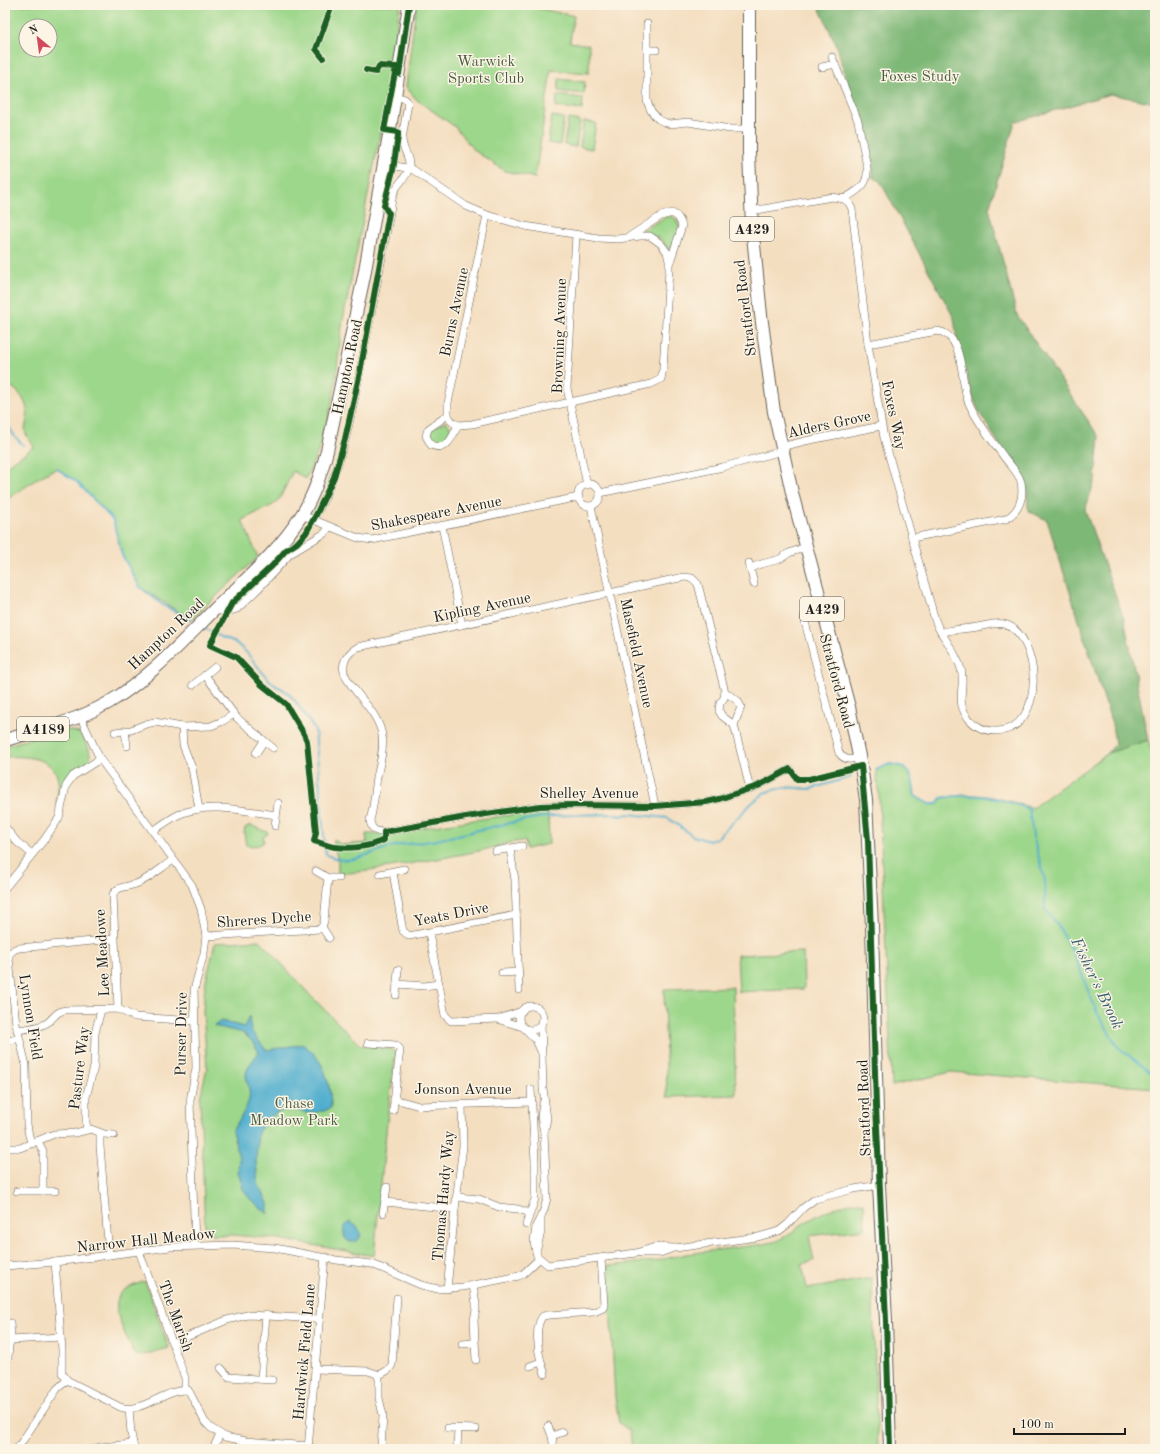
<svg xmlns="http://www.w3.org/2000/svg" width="1160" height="1454" viewBox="0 0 1160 1454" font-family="'Old Standard TT',serif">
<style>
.green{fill:#9dd78b;stroke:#5c7a54;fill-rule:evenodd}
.forest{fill:#7eb877;stroke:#4d6a4a}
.water{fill:#4faece;stroke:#366575}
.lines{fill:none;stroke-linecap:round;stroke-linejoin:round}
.stream{stroke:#4faece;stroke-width:2}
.street-casing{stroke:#686055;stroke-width:8}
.primary-casing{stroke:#686055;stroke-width:14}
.street{stroke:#fff;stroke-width:7}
.primary{stroke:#fff;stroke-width:12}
.cycleway-casing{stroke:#fcf5e5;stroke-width:8}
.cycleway{stroke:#1b5e20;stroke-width:6}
.labels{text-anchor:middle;stroke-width:3;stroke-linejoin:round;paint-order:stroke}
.shield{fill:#fcf5e5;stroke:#5f5d58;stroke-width:1}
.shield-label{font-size:14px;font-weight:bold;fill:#1c1c1c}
.park-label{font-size:15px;fill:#495d43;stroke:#fcf5e5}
.street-label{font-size:15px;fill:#1c1c1c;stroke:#fcf5e5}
.water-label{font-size:16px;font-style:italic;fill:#335e6c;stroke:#fcf5e5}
</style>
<rect width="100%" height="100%" fill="#fcf5e5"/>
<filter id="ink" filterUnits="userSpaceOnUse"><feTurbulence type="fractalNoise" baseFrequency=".025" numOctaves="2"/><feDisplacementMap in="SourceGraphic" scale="8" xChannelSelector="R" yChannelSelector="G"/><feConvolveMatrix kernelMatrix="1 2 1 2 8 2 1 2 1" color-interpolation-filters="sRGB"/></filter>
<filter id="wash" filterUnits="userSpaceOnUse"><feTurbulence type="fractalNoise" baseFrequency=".012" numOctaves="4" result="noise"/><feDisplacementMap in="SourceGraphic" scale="16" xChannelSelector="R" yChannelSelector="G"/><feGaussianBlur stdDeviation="0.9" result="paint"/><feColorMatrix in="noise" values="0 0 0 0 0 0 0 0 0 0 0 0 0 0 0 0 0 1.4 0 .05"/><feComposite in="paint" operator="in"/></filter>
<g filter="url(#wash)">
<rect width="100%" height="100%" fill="#f4dec0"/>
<g class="green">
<path d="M5,5H400L387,100L342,325L335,387L325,435L306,479L293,471L279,500L273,505L242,520L258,557L191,620L140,587L122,555L113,520L77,482L56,468L38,478L5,501V467L34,447C32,443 26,436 25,431C25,427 27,422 27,418C29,402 18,389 5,383ZM26,26H50V50H26Z"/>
<path d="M416,5H523L574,16L570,42L589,45V73L551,70L535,178L505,171L475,151L454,126L417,100L406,87Z"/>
<path d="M559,79L585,82L584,94L558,91Z"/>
<path d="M557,95L583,98L582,110L556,107Z"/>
<path d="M552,116L564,118L560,145L548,143Z"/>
<path d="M568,119L580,121L576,147L564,145Z"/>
<path d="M584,121L596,123L592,149L580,147Z"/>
<path d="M673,216L676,219L680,228L671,249L669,250C660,236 655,236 640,232L665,217Z"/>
<path d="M446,421L451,428L448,438L444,443C432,445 427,441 431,429Z"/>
<path d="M68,730L79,733C85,741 96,755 86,763C80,768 73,769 68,775C61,783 59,794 56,804C57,795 60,785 57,776C50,756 22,756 5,757V746L45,734Z"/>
<path d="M1148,740L1155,767V1088L951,1072L892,1086L879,796L876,770L890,764L905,767L912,778L915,796L929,804H937L941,798C978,791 997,797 1032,808L1108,753Z"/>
<path d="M548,809L549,844L526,849L525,841C510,841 494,848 479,851C443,858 406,865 369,870L368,871L338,874V860L334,847V839L341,845L367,843L366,834H380Z"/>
<path d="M250,825L267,832L268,834L263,837L264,842C258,847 253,846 246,845L244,833L245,828Z"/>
<path d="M260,940L311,996L360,1045L391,1049L396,1053L388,1112L374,1256L279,1239L232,1235H209L205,1230L200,1099L207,1067L203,1011L205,985L215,943Z"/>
<path d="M803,952L804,989L739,992L737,955Z"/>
<path d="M733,987L736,1095L667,1097L664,989Z"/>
<path d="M858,1202L864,1203L865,1229L809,1236L814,1261L802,1264L807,1289L872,1278L878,1449H632L630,1431L619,1423L615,1397L608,1266L654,1261L686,1254L764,1244L777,1241L792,1232L804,1223L826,1211L846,1204Z"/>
<path d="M145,1281L169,1348L139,1356L135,1354C128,1339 107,1306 122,1292C127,1287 138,1284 145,1281Z"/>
</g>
<path class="forest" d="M818,5H1155V103L1110,94L1015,122L989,208L1017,315L1099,437L1095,480L1085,510L1125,622L1148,740L1108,753L1115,744L1112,724L1047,520L1028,511L1027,488L979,412L971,392L957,339L954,318L880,181L873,178V164L858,113L842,66L838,49Z"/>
<g class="water">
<path d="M249,1016L251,1031L266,1050L304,1044C307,1048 312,1051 315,1055C327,1069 331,1090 331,1108L324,1111L307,1113L291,1109L278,1112L267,1120L258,1132L256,1162L258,1183L268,1203V1214L250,1199L243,1189L238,1172L239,1158L232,1131C238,1121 246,1111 249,1099C251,1090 246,1083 246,1074C247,1066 255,1058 259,1052L251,1040L243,1033L214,1026L221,1021L244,1027Z"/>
<path d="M350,1222C377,1237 344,1253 344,1232C343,1227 346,1225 350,1222Z"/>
</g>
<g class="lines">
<g class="stream">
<path d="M5,421L15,437L23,445"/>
<path d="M56,468L77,482L113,520L122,555L140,587L163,605L191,620"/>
<path d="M204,628L222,638L236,643L247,653L267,678L276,686L281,688L288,693L296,702L315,730L325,849L326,854C348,868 368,853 390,847C407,843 424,843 441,839C473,832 504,823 537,818C561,814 588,815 613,814L619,816L628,814L668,818L693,836L709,841L717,838L753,802L766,792L785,787L810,789L851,777"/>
<path d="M876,770L890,764L905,767L912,778L915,796L929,804H937L941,798C975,792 997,797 1029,809L1033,836L1045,880V909L1058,926L1073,952L1097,1013L1118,1047L1150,1072L1155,1073"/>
</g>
</g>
</g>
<g filter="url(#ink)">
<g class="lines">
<g class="street-casing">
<g id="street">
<path d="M647,24V101L651,111L658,119L664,122L670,124L688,122L730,129H749"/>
<path d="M647,50H656"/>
<path d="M822,67L835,64"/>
<path d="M384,164L412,169L466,206L487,215L525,226L598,238L618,239L640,236H650L661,244L667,252L669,261V270L663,369L661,379L651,384L472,424L458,425"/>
<path d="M844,199L849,203L852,209L868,344L884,438L935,620L938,627C945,640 957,654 961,669C966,688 954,701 969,719C976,727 985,731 995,731C1048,732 1041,633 1004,624C995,622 985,626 977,627C968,629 948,629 941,633"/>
<path d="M751,211L832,197L844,199C858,190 869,186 867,167L858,121L832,57"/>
<path d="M576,235L567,388L587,485"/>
<path d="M630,236L661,216L672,213C678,216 680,219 682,226L670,262"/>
<path d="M868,344L937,331C965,334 960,381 968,401C976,421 992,440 1004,457C1010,465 1019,473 1021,482C1024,498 1019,511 1006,519L912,538"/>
<path d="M448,415V403L487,215"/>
<path d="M448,415L452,422L458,425C452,437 448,452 431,445L426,436L428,429Z"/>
<path d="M781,447L805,441L881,426"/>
<circle cx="589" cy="495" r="11"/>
<path d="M600,493L723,467L782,451"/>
<path d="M591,506L655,806"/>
<path d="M302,515L358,538L372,540L579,497"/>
<path d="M313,520C345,468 354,399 366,340C375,293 385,246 392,199C393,194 394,191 397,187C402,179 409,175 409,164C409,156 402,148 402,139L408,103L405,99L395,96"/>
<path d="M442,526L462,625"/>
<path d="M749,563L754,584"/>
<path d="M750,569L758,565L780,559L789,553L806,547"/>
<path d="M820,602L806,611L804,618L839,753C845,761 851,760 860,757"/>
<path d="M214,610L227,612L237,609L259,588L290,554L325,533L329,527"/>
<path d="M205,675L237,718L273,748"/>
<path d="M193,685L215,667"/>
<path d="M725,692L738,701L741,707L734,725"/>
<path d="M80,716L100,759L192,885L201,909L206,936L204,953L194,990L196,1068L190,1101L195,1245"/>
<path d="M182,727L183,745L192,768L199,809"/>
<path d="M125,731L127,746"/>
<path d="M115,732L131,730L146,724L155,722L182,727L211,726L223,721L234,714"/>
<path d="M256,753L264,741"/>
<path d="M750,789L734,725L722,716L719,711L720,703L724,698L725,692L698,584L692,578L684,577L358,647C347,653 339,665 346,677C357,697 378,712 382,735C384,749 380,764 377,777C375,792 374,806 370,820C371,829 375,832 384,832L466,817L540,806L572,805L655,806L706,802L719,799L758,786L790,769"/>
<path d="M275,826L278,803"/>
<path d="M5,827L17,842L32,854"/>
<path d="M153,831C162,825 171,818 180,814C210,802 245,811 276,815"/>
<path d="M510,849L515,880L519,990"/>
<path d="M496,851L522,846"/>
<path d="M316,871L328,878H339"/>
<path d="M393,872L402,926L403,931L409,936L516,915"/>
<path d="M380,874L404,869"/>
<path d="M5,888L44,840L59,818L66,786L73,776L100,759"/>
<path d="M322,927L329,938"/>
<path d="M429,933L445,1015L451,1021L498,1019L522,1011"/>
<path d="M206,936L320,929L322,927L324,921L328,878"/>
<path d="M502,973L519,972"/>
<path d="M397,984L424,986L439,984"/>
<path d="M396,995L398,970"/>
<circle cx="531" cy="1018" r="12"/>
<path d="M118,1009L113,894C118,886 128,887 136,884C149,879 161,868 173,860"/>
<path d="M500,1020L523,1027"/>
<path d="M541,1022L543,1088L547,1119L544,1132L547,1198L544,1210L536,1226L534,1242L537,1256L548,1265L636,1253L655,1247L675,1248L758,1237L779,1231L788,1224L803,1208L815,1199L854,1189L879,1185"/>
<path d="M525,1029L536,1040L541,1051"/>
<path d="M17,1030C27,1029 38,1028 47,1023C54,1018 56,1011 66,1010L118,1009L135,1017L194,1021"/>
<path d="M5,1042L19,1038"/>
<path d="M368,1043L396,1045L400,1049L393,1111"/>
<path d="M531,1089L535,1161"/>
<path d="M394,1099L419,1106L532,1102"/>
<path d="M543,1103L541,1117L544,1132"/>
<path d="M87,1129L86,1122V1097L94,1067L95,1033L101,1010"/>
<path d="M100,1133V1146L109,1255"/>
<path d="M38,1141L43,1151V1191"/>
<path d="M32,1144L29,1136L27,1124L26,1065L16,1024L9,959V954L15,949L19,948L114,939"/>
<path d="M5,1148H20L54,1134L75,1133L91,1129L104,1134L114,1135"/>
<path d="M17,1191H55"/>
<path d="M457,1197L479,1199L499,1207L518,1209L530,1213"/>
<path d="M385,1202L455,1209"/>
<path d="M383,1213L387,1187"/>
<path d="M526,1225L535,1199V1163"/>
<path d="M139,1251L185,1378V1390"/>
<path d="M536,1251L541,1232V1216"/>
<path d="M641,1253H660L671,1249"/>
<path d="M5,1266L55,1262L170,1247L232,1245L275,1248L336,1260L372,1264L421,1285L438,1289L463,1287L519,1276L523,1274L539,1259"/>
<path d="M473,1285L476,1304V1310L474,1320L476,1360"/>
<path d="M447,1289L455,1209L463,1146L462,1105"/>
<path d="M11,1340L61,1337"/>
<path d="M172,1343L227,1320L247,1315L319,1319"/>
<path d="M462,1344L474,1343"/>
<path d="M8,1358L9,1345L11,1340L10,1323"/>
<path d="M541,1362C538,1351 534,1325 543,1316L549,1315L594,1312L603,1308L604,1304L601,1258"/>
<path d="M530,1366L541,1362L545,1374"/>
<path d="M221,1368L229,1377L272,1380"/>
<path d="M315,1369L368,1371L377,1374L379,1379V1398L383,1415L381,1449"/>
<path d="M378,1376L388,1370L392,1365L397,1298"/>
<path d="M261,1379L266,1315"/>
<path d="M67,1380L120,1407C140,1415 167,1388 188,1390L190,1393L205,1422L211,1428L225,1437L246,1441L309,1446"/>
<path d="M129,1409L131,1433L134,1449"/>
<path d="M548,1426L552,1436L563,1432"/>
<path d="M448,1428L476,1429"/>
<path d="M552,1436L554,1449"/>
<path d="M17,1449L57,1389L67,1380L62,1373V1350L55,1262"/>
<path d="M94,1449L100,1447L133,1444"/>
<path d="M213,1449L220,1434"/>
<path d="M308,1449L325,1257"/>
<path d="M457,1449L458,1429"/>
</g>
</g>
<g class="primary-casing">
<g id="primary">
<path d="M749,5V154L752,225L761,315L774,412L793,497L849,707L861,766L866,800L872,927L879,1185L886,1321L890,1449"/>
<path d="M5,740C40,730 76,721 108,703C150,678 183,641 217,607C247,578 279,551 301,516C314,496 321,474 327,451L364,276L389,135L409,5"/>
</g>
</g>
<use href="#street" class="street"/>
<use href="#primary" class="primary"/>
<g class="cycleway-casing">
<g id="cycleway">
<path d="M323,58L316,49L332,5"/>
<path d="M366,70L376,72L379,66L396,67L384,130L398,132V136L393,170L384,205L387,211L389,213L360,372L345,439L334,477L316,515L306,533L297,543L286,550L272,566L232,603L210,645L236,657L262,685L286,704L304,734L307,741L316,832L314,841C321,843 328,846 335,847C350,849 370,847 384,840V832L466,817L540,806L572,805L655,806L706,802L719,799L758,786L790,769L797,779H809L861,766L868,840L876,1106L886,1321L890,1449"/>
<path d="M399,74L409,5"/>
</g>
</g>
<use href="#cycleway" class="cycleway"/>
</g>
</g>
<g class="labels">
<g class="shield">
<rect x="730" y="217" width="44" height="24" rx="3"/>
<rect x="800" y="597" width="44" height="24" rx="3"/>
<rect x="17" y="717" width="52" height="24" rx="3"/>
</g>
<g class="shield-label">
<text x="752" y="234">A429</text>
<text x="822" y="614">A429</text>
<text x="43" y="734">A4189</text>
</g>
<g class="park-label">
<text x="486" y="66">Warwick<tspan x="486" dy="17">Sports Club</tspan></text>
<text x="920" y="81">Foxes Study</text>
<text x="294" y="1108">Chase<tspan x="294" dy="17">Meadow Park</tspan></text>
</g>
<g class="street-label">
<text transform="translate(745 308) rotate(-97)" y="5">Stratford Road</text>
<text transform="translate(454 312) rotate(-78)" y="5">Burns Avenue</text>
<text transform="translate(559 336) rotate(-88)" y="5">Browning Avenue</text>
<text transform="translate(347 367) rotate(-78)" y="5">Hampton Road</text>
<text transform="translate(894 415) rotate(78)" y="5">Foxes Way</text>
<text transform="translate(829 424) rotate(-12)" y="5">Alders Grove</text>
<text transform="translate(436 513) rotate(-11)" y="5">Shakespeare Avenue</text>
<text transform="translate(482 607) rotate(-12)" y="5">Kipling Avenue</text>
<text transform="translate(166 634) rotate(-43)" y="5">Hampton Road</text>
<text transform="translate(637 653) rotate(78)" y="5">Masefield Avenue</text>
<text transform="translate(837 681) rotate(75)" y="5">Stratford Road</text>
<text x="589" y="798">Shelley Avenue</text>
<text transform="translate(451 914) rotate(-11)" y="5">Yeats Drive</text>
<text transform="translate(264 919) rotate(-4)" y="5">Shreres Dyche</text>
<text transform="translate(102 953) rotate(-93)" y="5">Lee Meadowe</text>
<text transform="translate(31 1017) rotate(81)" y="5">Lynnon Field</text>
<text transform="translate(181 1034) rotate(-89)" y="5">Purser Drive</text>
<text transform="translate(79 1068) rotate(-83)" y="5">Pasture Way</text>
<text x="463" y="1094">Jonson Avenue</text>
<text transform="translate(864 1108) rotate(-92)" y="5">Stratford Road</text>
<text transform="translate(443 1196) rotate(-85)" y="5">Thomas Hardy Way</text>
<text transform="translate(146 1240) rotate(-6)" y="5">Narrow Hall Meadow</text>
<text transform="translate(176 1316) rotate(70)" y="5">The Marish</text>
<text transform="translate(304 1352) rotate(-85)" y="5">Hardwick Field Lane</text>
</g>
<g class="water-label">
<text transform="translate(1098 983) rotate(64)" y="6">Fisher's Brook</text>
</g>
</g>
<rect width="1160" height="1454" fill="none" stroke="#fcf5e5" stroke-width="20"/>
<g transform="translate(38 38) rotate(331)"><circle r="19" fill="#fcf5e5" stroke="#a29e95"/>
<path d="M0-3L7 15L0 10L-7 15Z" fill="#d1495b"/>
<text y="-6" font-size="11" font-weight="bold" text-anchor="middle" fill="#1c1c1c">N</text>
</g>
<path d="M1014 1428v6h111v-6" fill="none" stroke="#1c1c1c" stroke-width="2"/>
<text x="1020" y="1428" font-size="12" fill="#1c1c1c" stroke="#fcf5e5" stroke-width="3" paint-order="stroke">100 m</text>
</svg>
